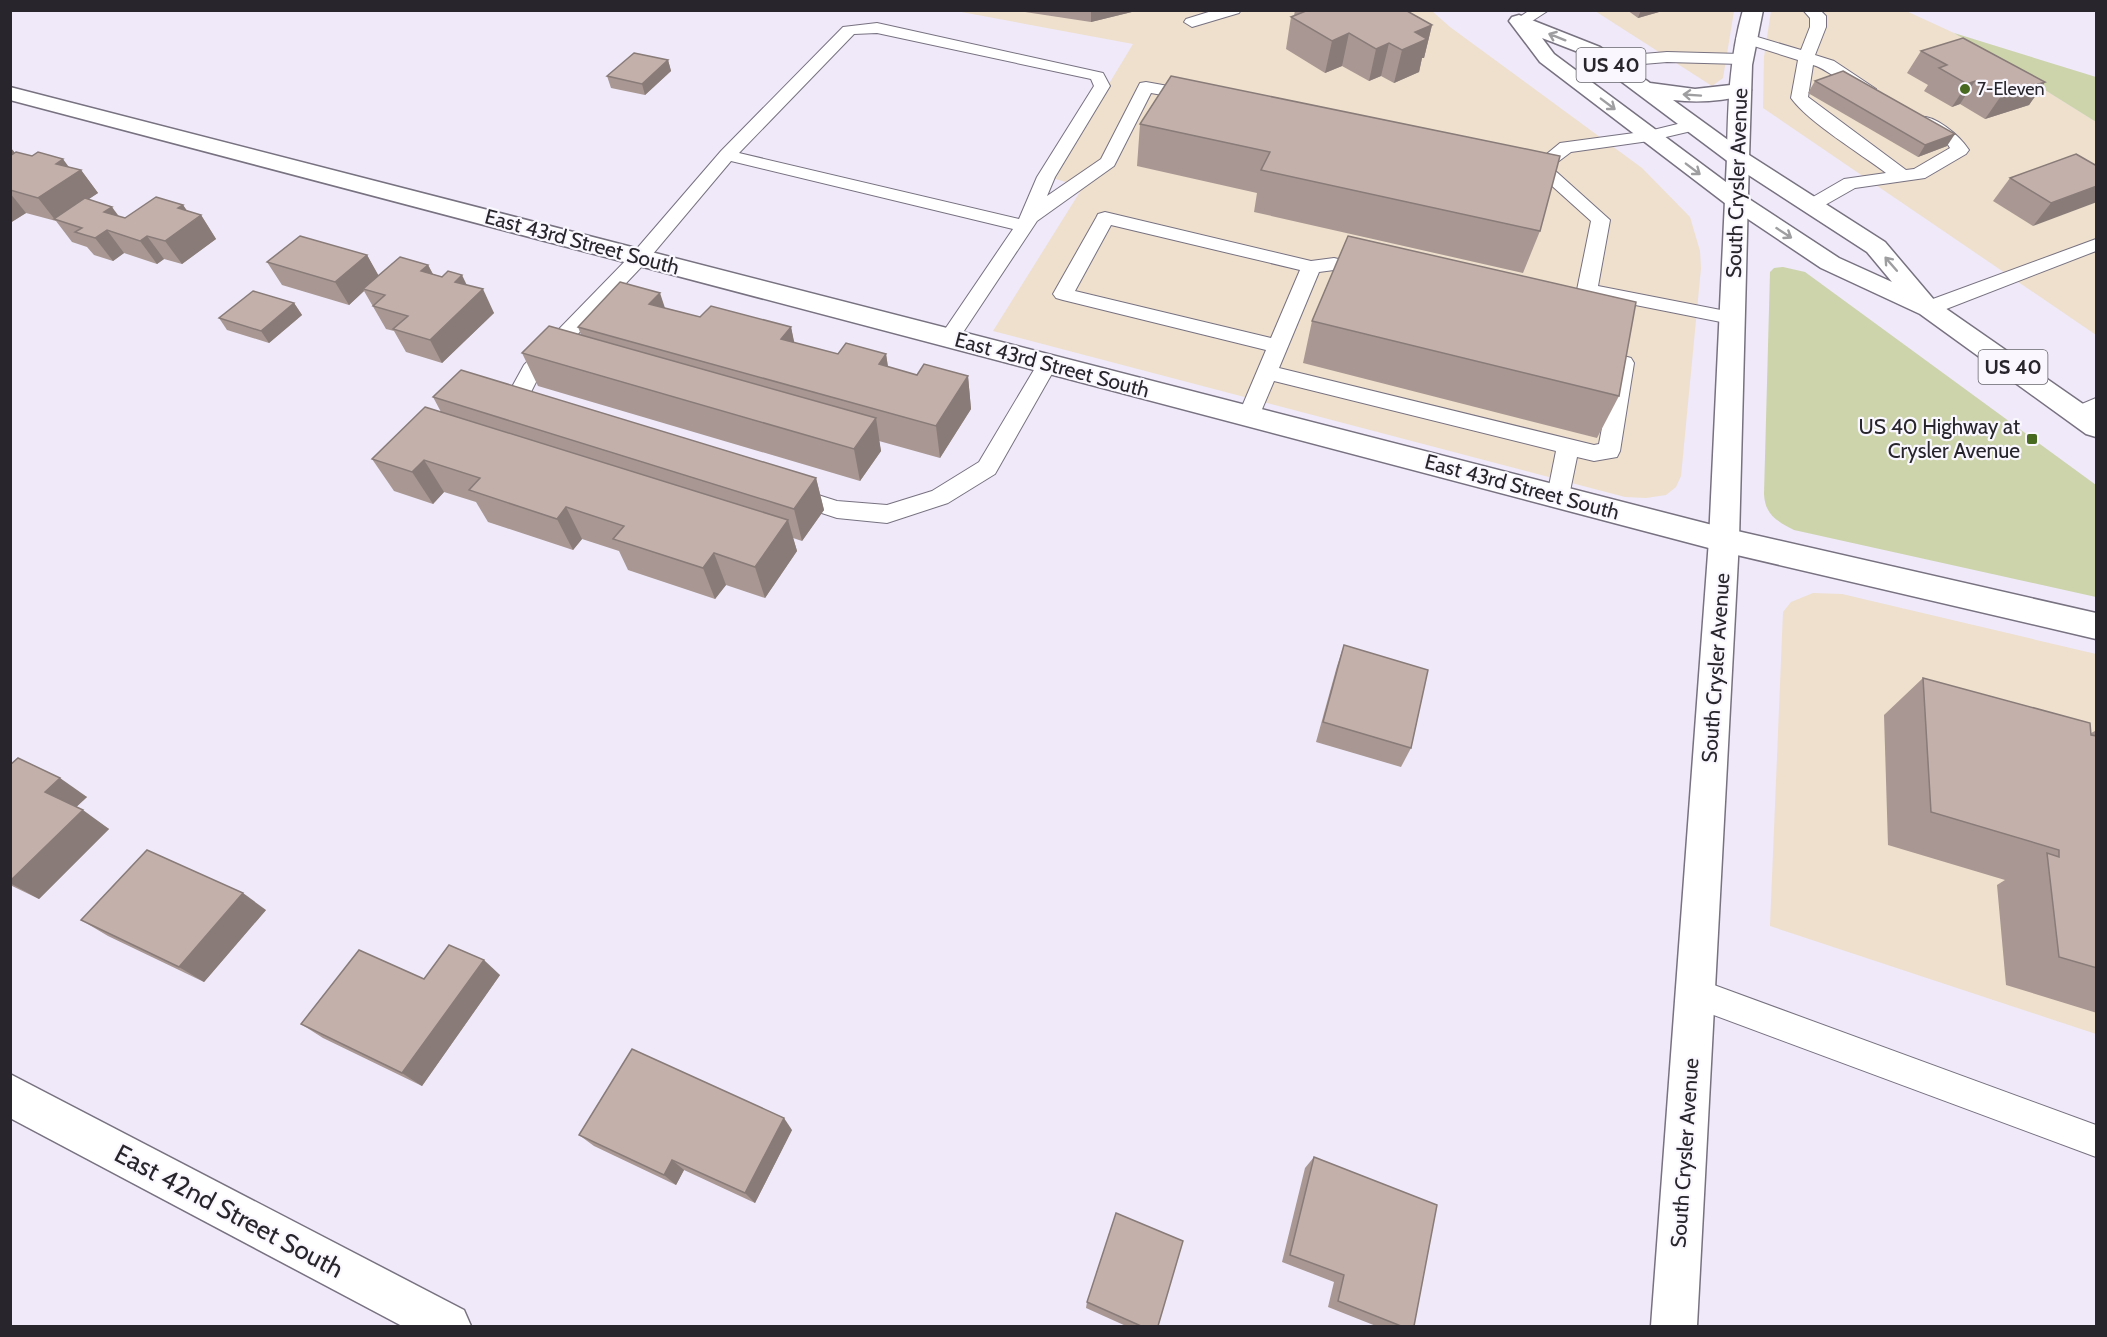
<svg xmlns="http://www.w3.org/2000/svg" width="2107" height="1337" viewBox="0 0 2107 1337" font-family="Cabin,sans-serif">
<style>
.commercial{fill:#eee0cd}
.green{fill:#cdd3ab}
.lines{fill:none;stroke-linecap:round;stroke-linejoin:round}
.service-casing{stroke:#777180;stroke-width:2}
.minor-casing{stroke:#777180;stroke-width:3}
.secondary-casing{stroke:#777180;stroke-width:3}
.primary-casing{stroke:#777180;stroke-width:3}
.service{fill:#fff;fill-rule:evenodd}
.minor{fill:#fff;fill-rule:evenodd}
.secondary{fill:#fff;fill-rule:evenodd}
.primary{fill:#fff;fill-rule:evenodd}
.wall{fill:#a89793}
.shaded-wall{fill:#887b78}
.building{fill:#c3b0ab;stroke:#887b78;stroke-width:1.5}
.oneway{stroke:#9e9da0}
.poi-dot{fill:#486920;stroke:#faf8fe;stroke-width:2}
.labels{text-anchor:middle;stroke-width:4.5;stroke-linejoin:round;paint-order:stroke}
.far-poi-label{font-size:18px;fill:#28262c;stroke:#faf8fe;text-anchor:start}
.shield{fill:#faf8fe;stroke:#67656b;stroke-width:1.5}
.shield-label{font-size:20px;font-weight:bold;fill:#28262c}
.street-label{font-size:21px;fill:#28262c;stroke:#faf8fe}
.poi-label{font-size:21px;fill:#28262c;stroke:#faf8fe;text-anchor:end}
.near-street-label{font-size:26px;fill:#28262c;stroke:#faf8fe}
</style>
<rect width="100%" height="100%" fill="#efe9f9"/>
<g class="commercial">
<path d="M1904,10L1954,33L2096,122V335L1763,108L1764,57L1771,11Z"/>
<path d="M956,11H1432L1450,27L1642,168L1690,217L1700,251L1701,268L1681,476L1676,487L1666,495L1646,498L1625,497L993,331L1083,187L1052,178L1133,44Z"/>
<path d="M1595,11H1734L1723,78L1712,86Z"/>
<path d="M1813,593L1842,594L2096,654V1034L1770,926L1783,612L1791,602Z"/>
</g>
<g class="green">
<path d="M1954,33L2096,77V122Z"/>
<path d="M1783,267L1805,272L2096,485V597L1794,530C1777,521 1765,515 1764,494L1770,272L1774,268Z"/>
</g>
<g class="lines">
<g class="service-casing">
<g id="service">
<path d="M1215,10H1241L1239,13L1192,27L1184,22L1186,19Z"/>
<path d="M1530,10H1549L1526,25H1514L1512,22Z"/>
<path d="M1803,10H1820L1826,16V27L1815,55L1834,61L1876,89L1874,93C1857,97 1831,70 1813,65L1808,97L1906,170L1914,169L1950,148L1947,143L1917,125L1914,121L1917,117C1934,113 1960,136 1969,150L1966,154L1925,178L1855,188L1818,209H1806L1803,205L1806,201L1844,179L1886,173C1861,154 1808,122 1791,98L1798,60L1738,41L1736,38L1744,33L1801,50L1810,27V18Z"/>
<path d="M877,23L1103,73L1110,86L1055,177L1047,196L1101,159L1140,83L1146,82L1196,91L1204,96L1196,101L1151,93L1114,166L1037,221L956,343L949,345L942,343L939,338L1013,229L731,161L647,261L540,374L529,396L532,403L543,407L546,412L543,417L535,419L516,413L507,396L524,365L633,253L721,151L843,27ZM877,33L1091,79L1094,86L1037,177L1019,219L739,153L854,34Z"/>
<path d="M1667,52L1741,54L1749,59L1741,64L1667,62L1607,67L1599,62L1607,57Z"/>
<path d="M1694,120L1700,121L1703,125L1700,129L1649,141L1571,152L1551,167L1610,220L1598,286L1731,312L1738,313L1741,318L1738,323L1731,324L1580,294L1577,290L1591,221L1531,167L1560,143L1649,131Z"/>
<path d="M1105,212L1311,261L1334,258L1377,268L1380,272L1377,276L1370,278L1334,270L1319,272L1279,368L1594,445L1599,444L1614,363L1617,358L1624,356L1631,358L1634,363L1620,451L1617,457L1594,461L1577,457L1569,496L1566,502L1558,504L1550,502L1547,496L1556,451L1274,381L1257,421L1249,424L1241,421L1238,416L1266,350L1063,300L1056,298L1053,294L1096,218L1098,214ZM1111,225L1300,270L1271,338L1075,291Z"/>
<path d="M2096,239V251L1936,313L1929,314L1922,313L1919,308L1922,303Z"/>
<path d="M1048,356L1055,358L1058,363L995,474L948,503L887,523L837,518L782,500L779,494L782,488L790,486L837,501L887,505L932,491L979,462L1041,358Z"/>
<path d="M2096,398V414L2078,421L2070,419L2067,414L2070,409Z"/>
<path d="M1695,978L2096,1125V1157L1684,1004L1680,993L1684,982Z"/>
</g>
</g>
<g class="minor-casing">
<g id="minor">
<path d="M1743,10H1763L1752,65L1749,158L1746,163L1738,165L1730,163L1727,158C1728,108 1729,59 1743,10Z"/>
<path d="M10,87L1724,528L2096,613V639L1724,552L10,100Z"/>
<path d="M10,1074L464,1310L471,1326H402L10,1118Z"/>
</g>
</g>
<g class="secondary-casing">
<path id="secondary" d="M1738,151L1746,153L1749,158L1739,540L1697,1326H1651L1709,540L1727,158L1730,153Z"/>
</g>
<g class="primary-casing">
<path id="primary" d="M1519,15L1600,47L1650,83L1695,89L1740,84L1748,85L1751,90L1748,95C1722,101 1699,103 1673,100L1746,153L1885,242L1935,301L2096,413V437L2086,434L1920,314L1821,268L1730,207L1540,62L1509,21L1512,17ZM1542,38L1586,55L1730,163L1867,252L1892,282L1839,258L1746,197L1554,54Z"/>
</g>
<use href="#service" class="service"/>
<use href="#minor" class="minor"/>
<use href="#secondary" class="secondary"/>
<use href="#primary" class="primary"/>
</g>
<g class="wall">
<path d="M1024,10H1140L1091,22L1025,12Z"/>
<path d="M1295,10H1410V13L1432,25L1424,58H1422L1419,72L1394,83L1381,76L1369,81L1342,66L1325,73L1286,49L1291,17L1294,16Z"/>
<path d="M1627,10H1666L1638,18Z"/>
<path d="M1921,51L2045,82L2029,105L1985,119L1960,104L1952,107L1924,91L1928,85L1907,73Z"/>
<path d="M668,60L671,71L645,95L611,88L607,76Z"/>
<path d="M1171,76L1540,231L1523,273L1254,212L1257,193L1137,166L1140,124Z"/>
<path d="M1815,81L1947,146L1918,157L1808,93Z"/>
<path d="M10,147L15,153L81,170L98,193L88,199L120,217L125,218L183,205L187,211L201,215L216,239L182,264L164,259L157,264L124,253L113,261L94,255L87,247L72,242L56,221L26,213L10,223Z"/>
<path d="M2097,166L2033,226L1993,201L2010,178Z"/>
<path d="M367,255L378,276L428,265L433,274L466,285L494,313L442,363L406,352L394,331L386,329L364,291L349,305L282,285L267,262Z"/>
<path d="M294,303L302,315L269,343L227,330L219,318Z"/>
<path d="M665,308L700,317L791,327L794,343L838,354H886L888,367L917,375L968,376L971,409L940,458L879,441L881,451L860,481L538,386L522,353L581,335L578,327Z"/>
<path d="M1312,321L1619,396L1597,438L1303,363Z"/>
<path d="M433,397L816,478L824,510L802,541L793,538L797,551L765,598L726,585L715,599L628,570L619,551L582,539L573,550L488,522L476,502L444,492L433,504L394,491L372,459L441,412Z"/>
<path d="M1344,645L1411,748L1401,767L1316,742L1337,666Z"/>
<path d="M1923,678L2091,733L2097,730V1013L2006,985L1997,885L2005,880L1888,845L1884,715Z"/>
<path d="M10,765L87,797L76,807L109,829L39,899L10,885Z"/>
<path d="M266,910L204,982L108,936L81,920Z"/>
<path d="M500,975L422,1086L323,1038L301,1024L424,979Z"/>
<path d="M792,1130L755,1203L684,1170L676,1185L594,1146L579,1135Z"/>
<path d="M1314,1157L1414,1326H1376L1328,1307L1334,1282L1282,1262L1305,1168Z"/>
<path d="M1087,1302L1158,1326H1126L1086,1308Z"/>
</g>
<g class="shaded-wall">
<path d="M1091,10H1140L1091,22Z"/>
<path d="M1641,10H1666L1638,18Z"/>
<path d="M1432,25L1424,58H1422L1419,72L1394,83L1402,50L1415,32Z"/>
<path d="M1349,33L1342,66L1325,73L1332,41Z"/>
<path d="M1389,43L1381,76L1369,81L1376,49Z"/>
<path d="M668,60L671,71L645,95L642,84Z"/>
<path d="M1975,81L1960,104L1952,107L1967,84Z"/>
<path d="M2045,82L2029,105L1985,119L2001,96Z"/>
<path d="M1955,134L1947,146L1918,157L1925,145Z"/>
<path d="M10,147L24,164L10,172Z"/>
<path d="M63,159L74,174L81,170L98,193L58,220L54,219L56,221L38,198L56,164Z"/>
<path d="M2097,186V202L2033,226L2051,203Z"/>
<path d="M10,193L26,213L10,223Z"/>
<path d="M183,205L194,221L201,215L216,239L182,264L165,241L178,208Z"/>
<path d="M112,207L129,230L121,235L104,212Z"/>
<path d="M107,230L124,253L113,261L95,238Z"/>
<path d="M147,236L164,259L157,264L140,241Z"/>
<path d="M367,255L380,278L363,289L364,291L349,305L335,282Z"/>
<path d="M428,265L440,288L421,271Z"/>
<path d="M462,275L473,298L455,282Z"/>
<path d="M483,289L494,313L442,363L430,340Z"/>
<path d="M660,293L671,326L649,304Z"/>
<path d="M294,303L302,315L269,343L261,331Z"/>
<path d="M791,327L798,360L781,339Z"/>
<path d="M886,354L891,387L879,364Z"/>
<path d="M968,376L971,409L940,458L936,426Z"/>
<path d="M876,418L881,451L860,481L854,449Z"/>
<path d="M424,460L444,492L433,504L412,472Z"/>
<path d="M816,478L824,510L802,541L794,509Z"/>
<path d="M566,507L582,539L573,550L557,519Z"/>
<path d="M788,520L797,551L765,598L755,567Z"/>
<path d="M714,553L726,585L715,599L703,568Z"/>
<path d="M60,778L87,797L72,811L45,792Z"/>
<path d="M83,810L109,829L39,899L10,883V881Z"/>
<path d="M243,893L266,910L204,982L179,967Z"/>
<path d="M484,960L500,975L422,1086L402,1073Z"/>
<path d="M784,1118L792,1130L755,1203L745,1193Z"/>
<path d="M672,1160L684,1170L676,1185L664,1175Z"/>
</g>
<g class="building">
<path d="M1305,10H1409L1407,11L1432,25L1415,32L1427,39L1402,50L1389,43L1376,49L1349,33L1332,41L1291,17L1306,11Z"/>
<path d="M1963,38L2045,82L2001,96L1975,81L1967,84L1939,68L1947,65L1921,51Z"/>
<path d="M634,53L668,60L642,84L607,76Z"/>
<path d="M1843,71L1955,134L1925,145L1815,81Z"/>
<path d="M1171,76L1560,156L1540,231L1261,170L1270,152L1140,124Z"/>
<path d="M16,152L32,156L38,152L63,159L56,164L81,170L38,198L10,190V156Z"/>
<path d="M2076,154L2097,166V186L2051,203L2010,178Z"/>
<path d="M156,197L183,205L178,208L201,215L165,241L147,236L140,241L107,230L95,238L75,232L82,228L54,219L85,198L112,207L104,212L125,218Z"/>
<path d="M300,236L367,255L335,282L267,262Z"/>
<path d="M1348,236L1636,302L1619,396L1312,321Z"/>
<path d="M400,257L428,265L421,271L442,277L448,271L462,275L455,282L483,289L430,340L393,329L408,316L373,306L385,295L363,289Z"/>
<path d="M620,282L660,293L649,304L700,317L711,306L791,327L781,339L838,354L846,343L886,354L879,364L917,375L924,364L968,376L936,426L578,327Z"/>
<path d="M253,291L294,303L261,331L219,318Z"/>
<path d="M549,326L876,418L854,449L522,353Z"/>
<path d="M461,370L816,478L794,509L433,397Z"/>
<path d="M425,407L788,520L755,567L714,553L703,568L613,539L624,526L566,507L557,519L469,490L480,478L424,460L412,472L372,459Z"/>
<path d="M1344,645L1428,670L1411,748L1323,722Z"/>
<path d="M1923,678L2090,723L2091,735L2097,736V968L2059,957L2047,853L2059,857V850L1931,812Z"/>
<path d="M18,758L60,778L45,792L83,810L10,881V765Z"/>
<path d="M147,850L243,893L179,967L81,920Z"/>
<path d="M449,945L484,960L402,1073L301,1024L359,950L424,979Z"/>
<path d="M632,1049L784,1118L745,1193L672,1160L664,1175L579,1135Z"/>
<path d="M1314,1157L1437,1205L1414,1326H1401L1338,1301L1344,1275L1290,1255Z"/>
<path d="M1116,1213L1183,1241L1158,1326H1141L1087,1302Z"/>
</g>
<defs><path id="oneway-shaft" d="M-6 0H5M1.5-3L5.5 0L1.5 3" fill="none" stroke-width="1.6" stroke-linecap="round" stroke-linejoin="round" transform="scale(1.5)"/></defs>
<g class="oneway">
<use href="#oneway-shaft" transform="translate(1557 37) rotate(-158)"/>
<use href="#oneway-shaft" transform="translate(1692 95) rotate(-176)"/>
<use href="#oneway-shaft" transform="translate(1608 104) rotate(37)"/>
<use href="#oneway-shaft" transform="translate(1693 169) rotate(37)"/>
<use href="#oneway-shaft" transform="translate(1784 233) rotate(33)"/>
<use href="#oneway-shaft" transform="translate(1891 264) rotate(-131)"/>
</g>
<g class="poi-dot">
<circle cx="1965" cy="89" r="6"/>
<rect x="2026" y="433" width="12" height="12" rx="3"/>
</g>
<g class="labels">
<g class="far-poi-label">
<text x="1977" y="95">7-Eleven</text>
</g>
<g class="shield">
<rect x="1576.5" y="48" width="69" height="34" rx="4.5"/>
<rect x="1978.5" y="350" width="69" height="34" rx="4.5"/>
</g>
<g class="shield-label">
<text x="1611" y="72">US 40</text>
<text x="2013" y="374">US 40</text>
</g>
<g class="street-label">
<text transform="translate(1737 183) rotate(-88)" y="7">South Crysler Avenue</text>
<text transform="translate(582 242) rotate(15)" y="7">East 43rd Street South</text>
<text transform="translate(1052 365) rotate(15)" y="7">East 43rd Street South</text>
<text transform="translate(1522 487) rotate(15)" y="7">East 43rd Street South</text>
<text transform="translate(1716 668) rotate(-86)" y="7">South Crysler Avenue</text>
<text transform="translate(1685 1153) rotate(-86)" y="7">South Crysler Avenue</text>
</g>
<g class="poi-label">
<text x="2020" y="434">US 40 Highway at<tspan x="2020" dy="24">Crysler Avenue</tspan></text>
</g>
<g class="near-street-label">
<text transform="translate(229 1211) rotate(28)" y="9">East 42nd Street South</text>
</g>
</g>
<rect width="2107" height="1337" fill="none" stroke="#28262c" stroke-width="24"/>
</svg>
